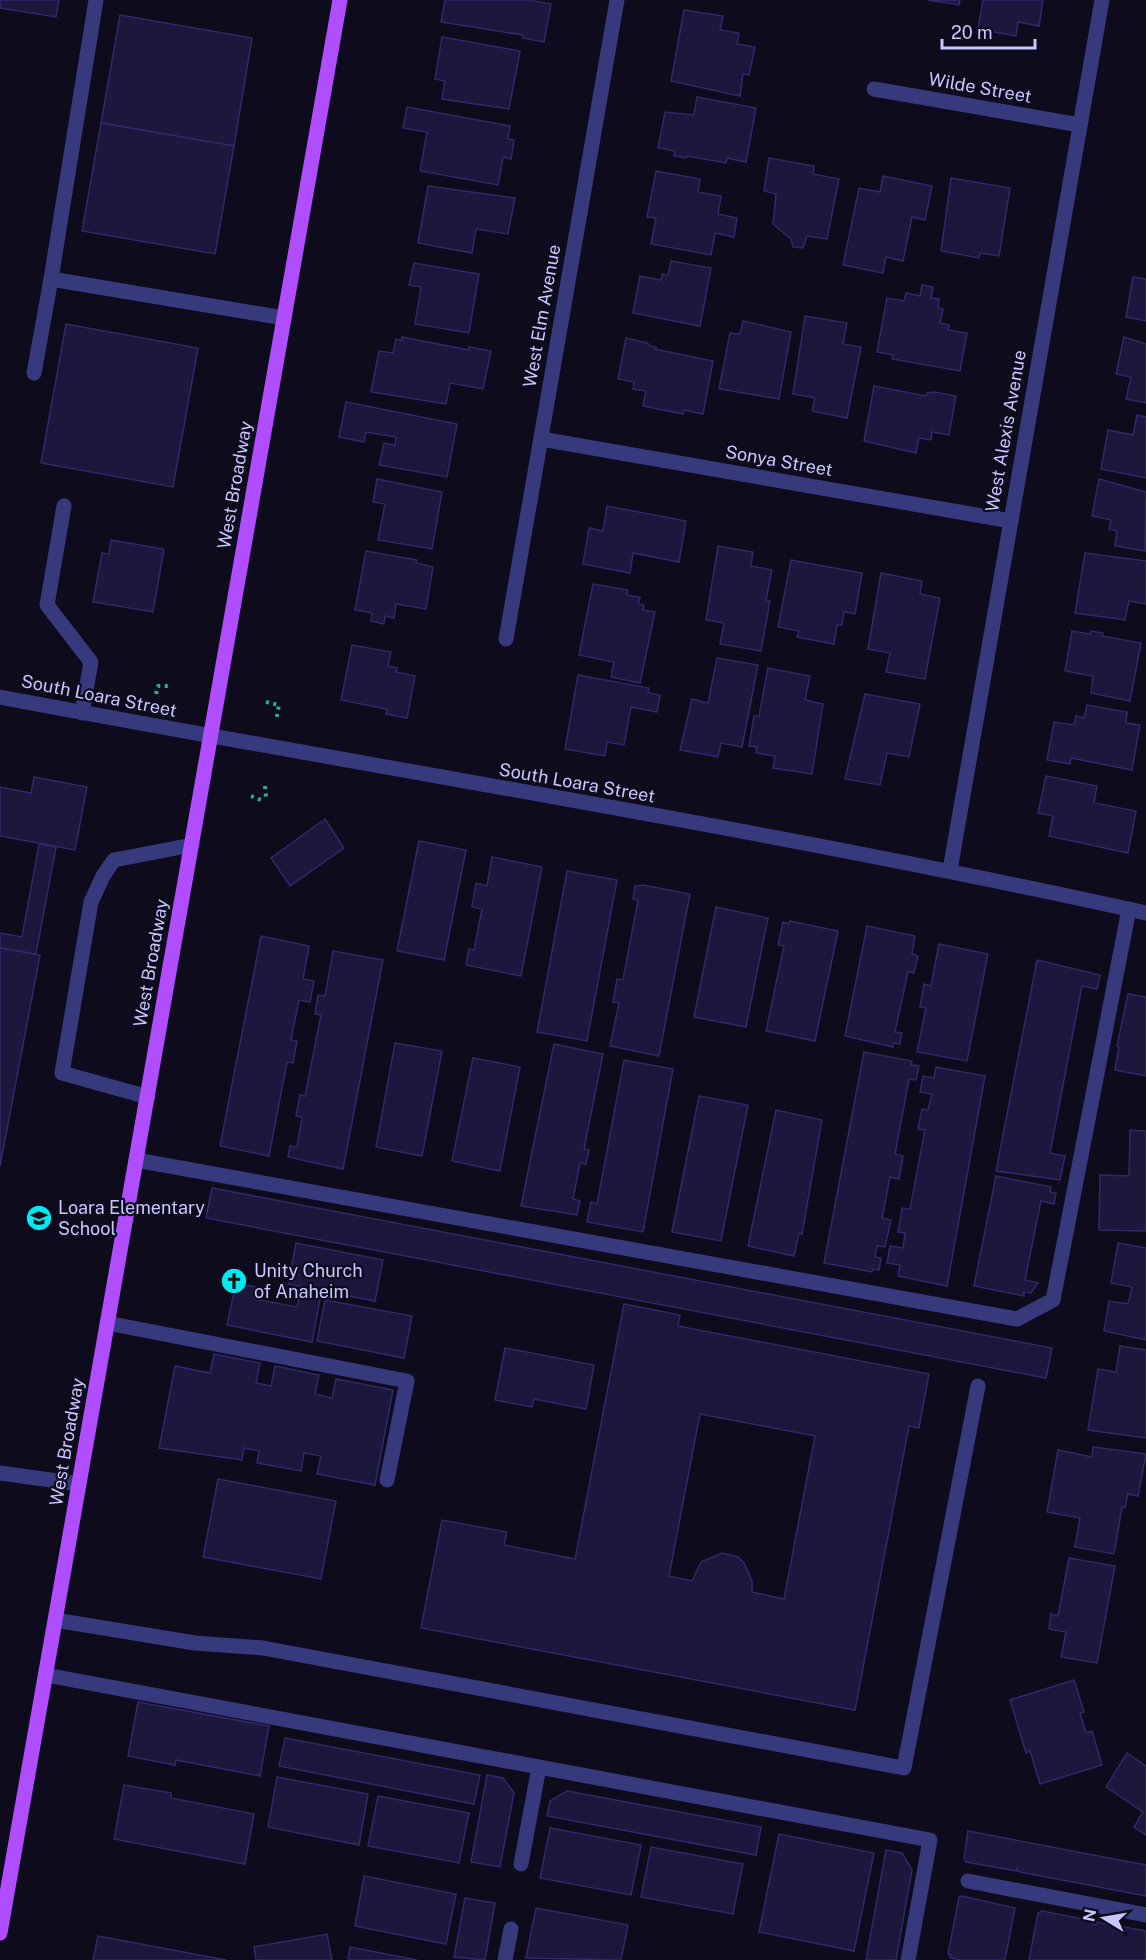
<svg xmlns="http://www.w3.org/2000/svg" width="1146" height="1960" viewBox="0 0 1146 1960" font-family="'Public Sans',sans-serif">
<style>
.building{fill:#1c173d;stroke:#312969;stroke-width:1.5;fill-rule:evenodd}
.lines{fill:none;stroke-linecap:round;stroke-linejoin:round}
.path{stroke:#2dad9c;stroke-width:4;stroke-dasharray:3 4.5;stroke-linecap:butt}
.minor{stroke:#36397c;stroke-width:15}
.major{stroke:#b04eff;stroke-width:15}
.labels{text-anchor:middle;stroke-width:4.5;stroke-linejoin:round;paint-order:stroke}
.street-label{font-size:18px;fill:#c9c7ff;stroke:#0d0b1c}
.poi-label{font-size:18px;fill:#c9c7ff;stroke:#0d0b1c;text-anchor:start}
</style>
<rect width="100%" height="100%" fill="#0d0b1c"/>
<g class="building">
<path d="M0,0H59L56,17L0,8Z"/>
<path d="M445,0H529L551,4L544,42L523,38V35L441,22Z"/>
<path d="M928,0H960L959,5Z"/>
<path d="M983,0H1043L1039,26L1018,22L1016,36L978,29Z"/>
<path d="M684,10L723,16L720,30L739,33L737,44L755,47L749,75L743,74L740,96L671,81Z"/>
<path d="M120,15L252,38L234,146L101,123Z"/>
<path d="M442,37L520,51L509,109L442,99L445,81L435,79Z"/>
<path d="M697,97L756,108L746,162L727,158L726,163L687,156L686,158L674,156L675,151L658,148L665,112L694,115Z"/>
<path d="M407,107L510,126L508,139L514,140L511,159L503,157L498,185L420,171L427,132L403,128Z"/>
<path d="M101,123L234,146L215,254L82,231Z"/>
<path d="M769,158L814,166L813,174L839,179L827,239L807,236L803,248L793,247L791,239L773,224L776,194L764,191Z"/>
<path d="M656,171L700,179L698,192L721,196L718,214L737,218L734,237L715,233L711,255L651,244L656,218L647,217Z"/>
<path d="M883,176L932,186L925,220L912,217L903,261L886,257L883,273L843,265L859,188L880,192Z"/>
<path d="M951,178L1010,188L999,256L980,253L979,258L941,251Z"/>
<path d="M428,186L515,198L508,234L476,229L472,253L418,243Z"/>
<path d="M671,261L711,268L700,326L633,313L640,276L661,280L662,274L668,275Z"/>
<path d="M414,263L479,274L469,333L415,324L421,287L409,285Z"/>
<path d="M1133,277L1146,279V321L1126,317Z"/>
<path d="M922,285L933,287L931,298L939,299L938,308L943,309L940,323L949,325L948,330L967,333L960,371L892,359L893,355L877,352L887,298L904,301L906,293L920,296Z"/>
<path d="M805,316L847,323L843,344L861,347L847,418L812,411L815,398L793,394Z"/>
<path d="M743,321L791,332L779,399L719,389L730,333L740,334Z"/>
<path d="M66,324L198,348L173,487L41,463Z"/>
<path d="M402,337L469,350V347L491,351L483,389L450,383L446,404L371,392L379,351L393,353L396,339L402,340Z"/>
<path d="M1124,337L1146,344V403L1126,399L1131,377L1116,374Z"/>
<path d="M626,338L648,343V345L656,347L655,349L713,361L703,414L684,410L683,414L643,406L646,391L633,389L634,382L618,379Z"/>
<path d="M874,386L926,396L927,393L934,392L956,396L949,435L932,432L931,440L919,438L916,453L864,441Z"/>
<path d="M346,402L457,424L447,477L379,465L384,443L395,445L396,437L366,432L364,442L339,437Z"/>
<path d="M1137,415L1146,417V478L1101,469L1108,430L1133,435Z"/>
<path d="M377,479L442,492L432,549L378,540L385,504L373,502Z"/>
<path d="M1099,479L1146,492L1145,551L1115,546L1117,531L1109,529L1111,520L1092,516Z"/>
<path d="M607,506L686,521L679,562L633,553L630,573L583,564L589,528L603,531Z"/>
<path d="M111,540L164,549L153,612L93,602L102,553L109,554Z"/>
<path d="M718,546L753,552L751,566L772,570L766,600L770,601L761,651L720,644L724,623L706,620Z"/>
<path d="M366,551L417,560L416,563L433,567L426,609L396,604L394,618L385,616L384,624L371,621L372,613L355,610Z"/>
<path d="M1085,553L1146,561V604L1129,601L1125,620L1075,613Z"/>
<path d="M791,560L862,573L855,614L844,612L842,625H837L834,644L797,637L799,631L778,627Z"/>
<path d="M881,573L922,581L920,594L940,598L925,679L886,672L890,653L868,649Z"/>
<path d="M593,584L628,590L627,595L640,597L638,604L644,605L643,610L655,612L640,683L611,677L614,662L579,655Z"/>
<path d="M1072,631L1090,634L1091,631L1103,633L1102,636L1141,643L1130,701L1091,693L1093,676L1065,671Z"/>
<path d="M352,645L391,652L388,666L397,668L396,672L415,676L407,718L386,714L387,709L341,700Z"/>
<path d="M717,658L758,665L742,747L721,743L718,757L680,750L692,699L708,703Z"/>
<path d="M768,668L810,676L805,700L823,704L812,774L773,768L775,756L756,753L757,747L749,746L754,716H759Z"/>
<path d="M578,675L649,688L648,693L660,695L657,712L631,707L624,745L607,742L605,756L565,749Z"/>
<path d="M865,694L920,704L909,757L887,753L880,785L845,779Z"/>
<path d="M1087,705L1127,712L1126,723L1140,725L1132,770L1071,758L1070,764L1047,760L1054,722L1074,725L1076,716L1084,718Z"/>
<path d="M1046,776L1097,786L1094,803L1136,811L1128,853L1049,836L1053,816L1038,813Z"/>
<path d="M34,777L87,787L75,850L0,836V787L31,793Z"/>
<path d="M325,819L344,848L290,886L271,858Z"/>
<path d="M419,841L466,850L444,960L397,951Z"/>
<path d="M39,844L56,847L36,954L0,948V933L22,937Z"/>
<path d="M492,857L542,867L521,976L466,965L469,949L474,950L482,909L472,907L476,883L487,886Z"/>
<path d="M567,871L617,880L587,1041L537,1032Z"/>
<path d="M643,885L690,894L659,1056L610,1046L619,1003L613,1002L617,979L623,980L638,900L633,899L635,886Z"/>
<path d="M716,907L768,918L746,1027L694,1017Z"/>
<path d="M790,921L838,931L815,1041L766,1031L784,946L778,945L783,922L789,924Z"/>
<path d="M867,926L915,936L912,954L918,956L914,973L908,972L895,1032L902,1033L900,1044L893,1043V1047L845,1036Z"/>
<path d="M261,936L309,946L303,979L314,981L310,1002L299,1000L291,1040L297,1041L293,1063L287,1062L269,1156L220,1146Z"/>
<path d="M939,944L988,954L967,1061L917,1052L926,1008L920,1007L924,984L931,986Z"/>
<path d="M0,948L40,955L0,1166Z"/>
<path d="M333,951L383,960L343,1169L288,1157L290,1146L297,1147L302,1117L296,1116L300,1095L305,1096L321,1015L315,1014L318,995L325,996Z"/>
<path d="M1037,960L1100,975L1097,989L1082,986L1050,1153L1065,1156L1060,1180L996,1171Z"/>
<path d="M1128,994L1146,997V1076L1115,1070L1119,1047L1117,1046Z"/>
<path d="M395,1043L442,1051L422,1156L376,1147Z"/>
<path d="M554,1044L603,1054L584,1149L589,1150L586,1164L580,1163L573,1199L580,1201L577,1215L521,1206Z"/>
<path d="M864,1052L912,1061L911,1065L919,1066L916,1080L909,1079L895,1154L903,1156L899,1179L890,1177L882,1218L891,1220L885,1247L877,1246L875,1257L881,1258L879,1270L873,1269L872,1272L824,1263Z"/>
<path d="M473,1058L520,1067L500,1171L452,1161Z"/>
<path d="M624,1060L673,1069L643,1232L587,1222L591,1202L597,1204Z"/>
<path d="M936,1067L985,1076L947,1286L898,1276L900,1265L887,1263L890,1246L903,1248L905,1233L898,1232L902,1208L910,1209L925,1130L918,1129L922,1109L928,1110L932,1094L920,1092L923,1076L934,1078Z"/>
<path d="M699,1096L748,1105L721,1241L672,1232Z"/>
<path d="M776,1110L822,1120L802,1234L799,1233L794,1256L748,1246Z"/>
<path d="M1130,1130L1146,1131V1231L1099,1230L1100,1175L1129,1176Z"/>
<path d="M996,1176L1051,1187L1050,1192L1056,1193L1054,1204L1041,1201L1025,1280L1038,1283L1031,1293L1024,1292V1296L974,1286Z"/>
<path d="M212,1188L1052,1348L1046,1378L206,1218Z"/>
<path d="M296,1243L383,1260L375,1301L288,1284Z"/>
<path d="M1118,1243L1146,1248V1340L1104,1331L1109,1301L1128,1304L1132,1287L1111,1283Z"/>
<path d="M236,1283L256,1287L254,1299L297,1307L300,1295L320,1299L312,1342L227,1325Z"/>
<path d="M325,1300L412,1316L404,1358L317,1341Z"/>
<path d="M624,1304L680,1315L678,1326L929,1374L919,1428L909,1426L855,1710L421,1628L442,1520L507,1532L504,1545L575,1559ZM700,1414L815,1436L784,1599L752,1592V1581L744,1563L738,1557L722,1553L701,1562L692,1581L669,1576Z"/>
<path d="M1120,1346L1146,1350V1438L1088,1430L1098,1369L1116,1372Z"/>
<path d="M505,1348L594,1365L586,1409L534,1399L532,1407L495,1400Z"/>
<path d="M214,1354L260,1363L256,1383L271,1386L275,1366L319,1375L315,1394L332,1398L336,1379L393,1390L375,1485L317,1474L321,1456L304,1453L301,1471L257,1463L259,1451L244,1448L242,1460L159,1448L175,1366L210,1373Z"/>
<path d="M1093,1447L1146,1454L1138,1496L1128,1494L1125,1508L1122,1507L1114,1554L1075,1547L1080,1518L1047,1512L1058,1450L1092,1457Z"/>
<path d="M218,1479L336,1501L321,1579L203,1557Z"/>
<path d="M1069,1558L1115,1566L1097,1663L1061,1657L1066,1632L1049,1629L1051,1614L1058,1616Z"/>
<path d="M1074,1680L1084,1712L1080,1713L1086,1733L1092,1731L1102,1765L1040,1784L1030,1751L1026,1753L1010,1700Z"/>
<path d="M138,1702L269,1726L260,1776L176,1760L175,1765L128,1756Z"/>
<path d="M285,1738L480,1775L474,1804L279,1766Z"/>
<path d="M1127,1753L1146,1766V1835L1134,1827L1143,1812L1106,1787Z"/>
<path d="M487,1775L503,1778L514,1793L500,1867L471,1862Z"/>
<path d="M277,1777L368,1794L359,1845L268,1827Z"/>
<path d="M124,1785L171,1793V1798L254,1814L245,1864L114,1839Z"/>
<path d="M567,1791L761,1827L756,1855L547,1816L550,1801Z"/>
<path d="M378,1796L469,1813L459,1863L368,1846Z"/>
<path d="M550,1828L641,1845L631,1895L540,1878Z"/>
<path d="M968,1831L1146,1865V1896L1020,1872L1017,1869V1871L966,1862L964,1858Z"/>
<path d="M779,1834L874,1853L854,1951L759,1932Z"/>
<path d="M651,1847L743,1864L733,1914L641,1897Z"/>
<path d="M886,1850L902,1853L912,1870L896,1960H866Z"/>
<path d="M364,1876L456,1894L446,1944L355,1926Z"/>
<path d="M962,1896L1015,1908L1005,1960H961L950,1958L951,1955L948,1954L959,1897Z"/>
<path d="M465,1898L495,1903L485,1960L454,1957Z"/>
<path d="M536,1908L628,1925L621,1960L526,1958Z"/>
<path d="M1042,1911L1093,1921L1092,1924L1096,1925L1097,1922L1146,1931V1960H1029L1038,1913Z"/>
<path d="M327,1934L332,1960H256L254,1947Z"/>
<path d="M98,1936L226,1960H93Z"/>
<path d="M350,1947L417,1960H348Z"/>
</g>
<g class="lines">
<g class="path">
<path d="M156,694L158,686H169"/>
<path d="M266,702L279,705L276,721"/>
<path d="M265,786L266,797"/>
<path d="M251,796L261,800"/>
</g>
<g class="minor">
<path d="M874,89L1080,125"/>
<path d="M51,279L96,0"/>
<path d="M34,373L51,279L284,318"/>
<path d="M541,439L1011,521"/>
<path d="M64,506L47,605L91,662L82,713"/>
<path d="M506,639L617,0"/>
<path d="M0,697C382,769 766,829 1146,913"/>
<path d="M950,870L1102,0"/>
<path d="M148,1097L62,1073L91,902L103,876L114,860L192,845"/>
<path d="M136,1160L1017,1319L1053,1300L1129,909"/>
<path d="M107,1323L407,1381L387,1480"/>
<path d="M0,1473L79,1484"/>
<path d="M55,1620L195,1643L263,1648L904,1768L978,1386"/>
<path d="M46,1675L930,1840L908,1960"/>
<path d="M521,1864L539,1767"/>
<path d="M968,1881L1146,1915"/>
<path d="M505,1960L511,1929"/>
</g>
<path class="major" d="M0,1933L340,0"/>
</g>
<defs>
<g id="school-disc" transform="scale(1.35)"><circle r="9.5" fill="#00ebf1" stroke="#0d0b1c"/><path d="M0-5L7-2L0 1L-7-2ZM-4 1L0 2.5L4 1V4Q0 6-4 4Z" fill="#111"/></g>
<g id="church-disc" transform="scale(1.35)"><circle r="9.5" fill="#00ebf1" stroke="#0d0b1c"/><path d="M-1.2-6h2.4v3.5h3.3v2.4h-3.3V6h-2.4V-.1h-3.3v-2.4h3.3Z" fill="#111"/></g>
</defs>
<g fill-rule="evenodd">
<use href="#school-disc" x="39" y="1218"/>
<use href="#church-disc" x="234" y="1281"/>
</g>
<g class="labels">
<g class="street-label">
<text transform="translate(980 88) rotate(10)" y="6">Wilde Street</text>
<text transform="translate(542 316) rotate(-80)" y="6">West Elm Avenue</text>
<text transform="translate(1006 431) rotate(-80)" y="6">West Alexis Avenue</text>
<text transform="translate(779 461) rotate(10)" y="6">Sonya Street</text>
<text transform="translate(235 485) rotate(-80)" y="6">West Broadway</text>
<text transform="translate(99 696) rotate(11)" y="6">South Loara Street</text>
<text transform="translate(577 783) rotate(10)" y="6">South Loara Street</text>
<text transform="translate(151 963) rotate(-80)" y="6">West Broadway</text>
<text transform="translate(67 1442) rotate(-80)" y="6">West Broadway</text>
</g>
<g class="poi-label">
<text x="58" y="1214">Loara Elementary<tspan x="58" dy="21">School</tspan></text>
<text x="254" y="1277">Unity Church<tspan x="254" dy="21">of Anaheim</tspan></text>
</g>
</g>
<g transform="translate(1104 1918) rotate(281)" stroke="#0d0b1c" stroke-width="4.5" paint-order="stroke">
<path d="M0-4.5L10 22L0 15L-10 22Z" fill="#c9c7ff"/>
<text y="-9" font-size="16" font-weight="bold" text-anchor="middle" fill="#c9c7ff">N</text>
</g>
<path d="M942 39v9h93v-9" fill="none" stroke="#c9c7ff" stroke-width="3"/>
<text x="951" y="39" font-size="18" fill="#c9c7ff" stroke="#0d0b1c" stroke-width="4.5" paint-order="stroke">20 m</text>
</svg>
